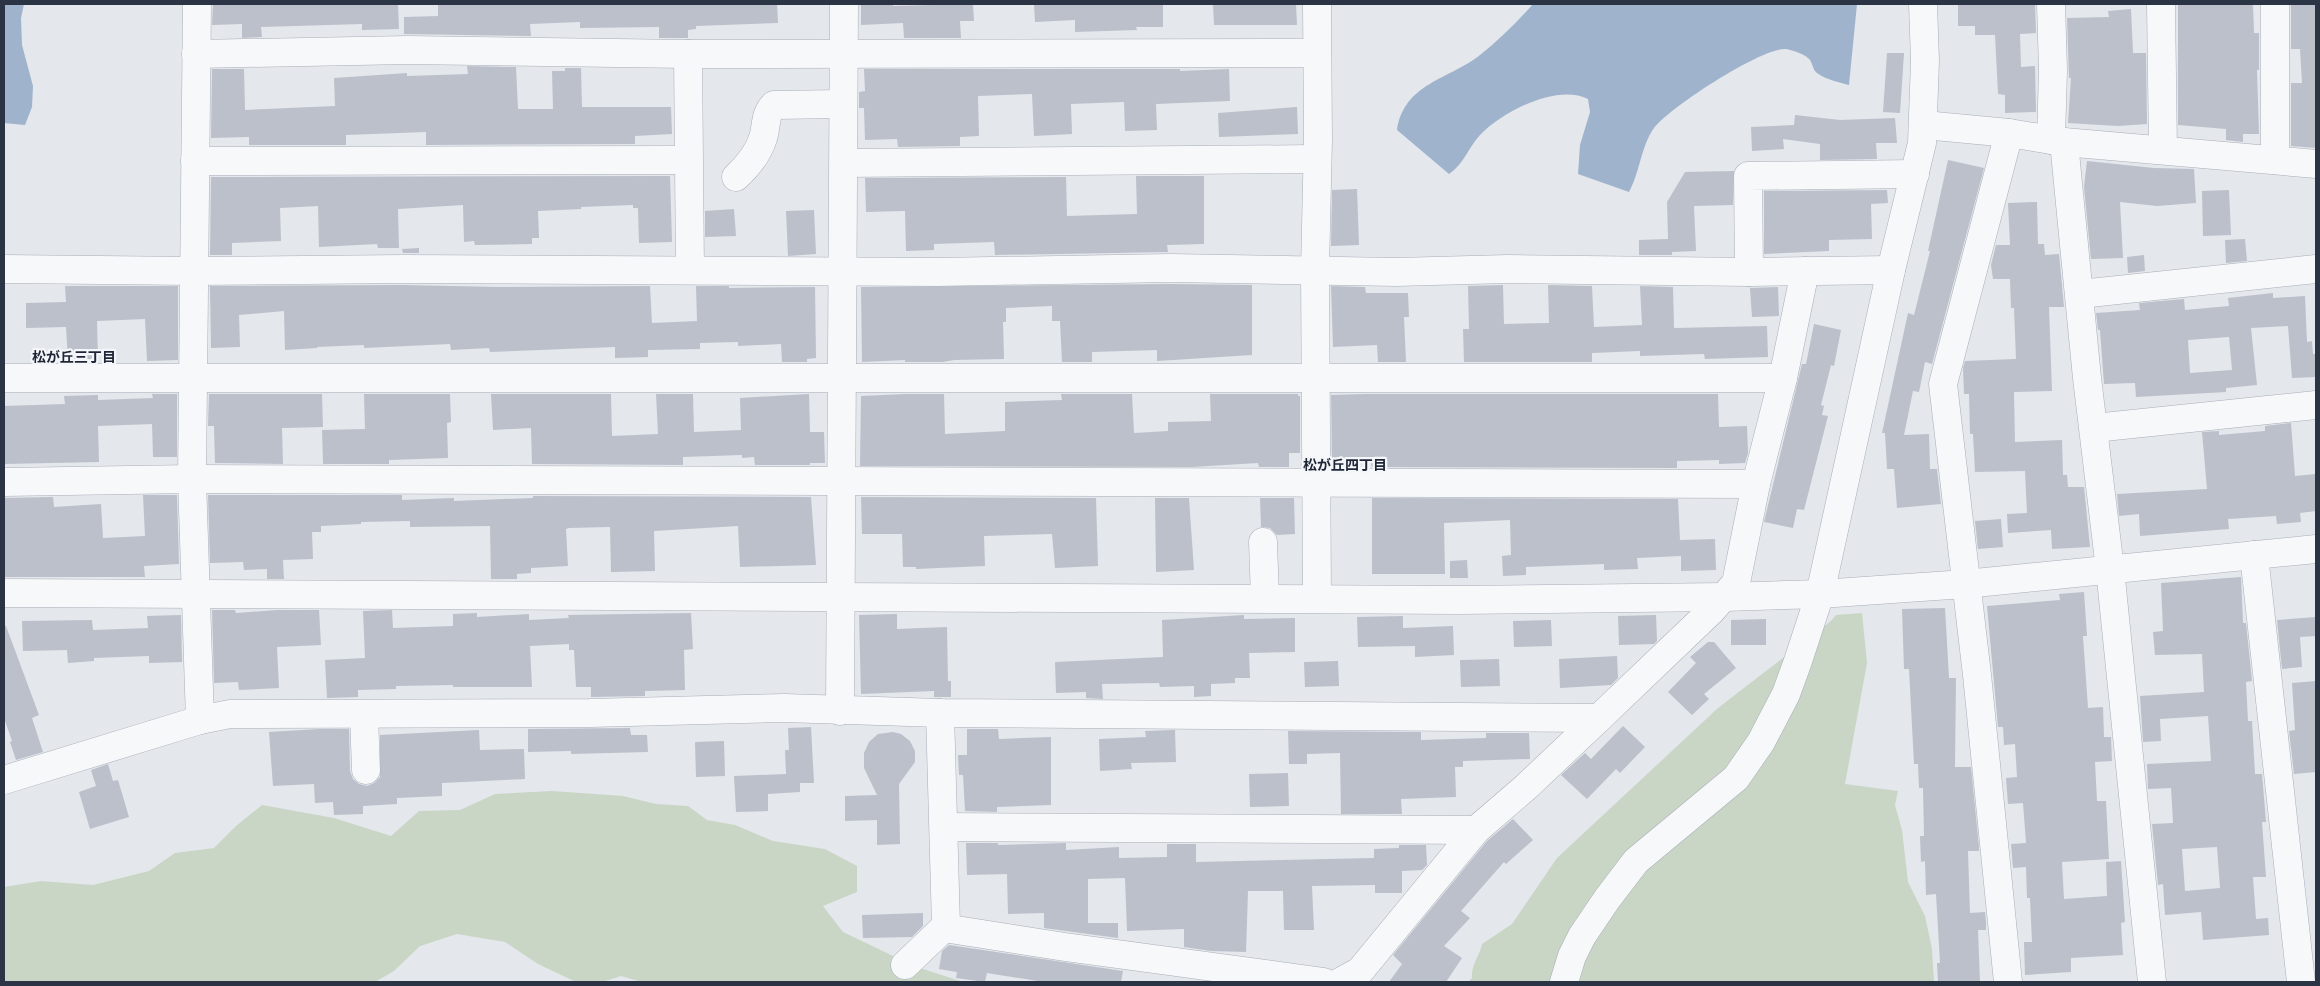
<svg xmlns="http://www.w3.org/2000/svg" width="2320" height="986" viewBox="0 0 2320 986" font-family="Rubik,'Noto Sans JP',sans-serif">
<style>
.green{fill:#c9d6c5}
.water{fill:#9fb4cc}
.building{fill:#bbc0ca;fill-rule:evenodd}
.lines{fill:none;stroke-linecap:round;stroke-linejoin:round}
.minor-casing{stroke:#a9aeb7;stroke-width:29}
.minor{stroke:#f7f8fa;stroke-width:28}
.labels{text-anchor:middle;stroke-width:4.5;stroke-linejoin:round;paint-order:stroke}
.neighbourhood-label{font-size:14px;font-weight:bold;fill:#1d2536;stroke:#f4f6f9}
</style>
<rect width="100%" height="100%" fill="#e4e7ec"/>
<g class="green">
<path d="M1862,613L1867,663L1845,784L1898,791L1895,805L1902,830L1908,882L1925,916L1932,949L1934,982H1468L1472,978C1471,965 1479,957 1482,944L1512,924L1557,858L1718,708L1831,621L1836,615Z"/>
<path d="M552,791L623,796L656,804L688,806L707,820L735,825L773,841L825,849L857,866V892L823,906L843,932L914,966L963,982H642L621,976L602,982H576L538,964L505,942L457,934L420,946L394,971L375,982H4V887L41,881L93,885L149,871L175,853L214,848L236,826L262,805L334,818L391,836L419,811L460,810L495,794Z"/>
</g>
<g class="water">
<path d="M4,4H24L21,18L22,45L33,86L32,107L25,125L4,123Z"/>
<path d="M1533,4H1857L1849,85C1838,82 1827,80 1817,73C1813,70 1813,65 1810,60C1807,55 1792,50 1786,49C1762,47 1669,108 1654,128C1641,146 1640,172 1629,192L1578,174L1580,145L1590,112L1588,99C1557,83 1502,112 1480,135C1468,148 1464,164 1449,174L1397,130C1404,83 1450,79 1480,55C1499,40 1517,22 1533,4Z"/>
</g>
<g class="building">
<path d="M213,4H398L399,29L362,30V24L261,27L262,37L242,38V24L212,25Z"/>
<path d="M438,4H777L778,23L696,26V29L688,30V38H659V27L580,28V22L530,24L531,36L404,34V17L438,16Z"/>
<path d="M861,4H893V6L973,4L974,21H960L961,38H904L903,23L861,25Z"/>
<path d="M1034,4H1163V27H1136L1137,30L1075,32V20L1035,22Z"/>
<path d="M1213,4H1296L1297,25H1214Z"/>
<path d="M1958,4H2035L2036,33L2020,34L2021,67L2035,66L2036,112L2005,113V95L1998,94L1995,35H1975V26H1958Z"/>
<path d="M2253,4L2254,33H2259V70H2257L2259,134H2243V142L2226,140V129L2178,125V5Z"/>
<path d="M2291,4H2316V148L2291,146V83H2302L2300,49H2291Z"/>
<path d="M2131,9L2133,53H2146L2147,124L2118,126L2068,123L2071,78H2069L2067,18L2109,17L2108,11Z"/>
<path d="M1887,53H1904L1900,113L1883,112Z"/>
<path d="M467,66L516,67L518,109H553L552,71H565V68H581L582,107H671L672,134L635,136V144L426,145V132L346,135V145H249V137L211,138L212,69H244L245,110L335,106L334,78L407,73V76L468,74Z"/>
<path d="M864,69H1180V71L1229,69L1230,101L1156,104L1157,130L1125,131L1124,102L1071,104L1072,134L1034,136L1032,94L978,96L979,136L960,137V146L898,147L897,139L865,140L864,108H859V92L865,91Z"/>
<path d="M1297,107L1298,134L1219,137L1218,113Z"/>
<path d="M1795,115L1840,120L1895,118L1897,143H1876L1877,159L1820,160V144L1783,139L1784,149L1752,151L1751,127L1794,125Z"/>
<path d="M1948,160L1984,168L1932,364L1925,362L1919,392L1913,391L1904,435L1929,434L1930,469H1937L1941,504L1897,508L1894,469H1887L1885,433H1882L1908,313L1914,315L1930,251H1928Z"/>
<path d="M2087,161L2154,168L2194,169L2196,203L2157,206L2120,202L2123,258L2091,259L2084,187Z"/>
<path d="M1734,171L1733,205L1694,206L1696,251L1672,252V255H1639V240L1668,239L1667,202L1685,172Z"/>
<path d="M670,176L672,242L639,243L638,208H633V205L581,207V209L538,211L539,238H532V244L475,245L474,241L464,242L463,205L398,209L399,248H378L377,244L319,247L318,206L280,208L281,241L232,243V255H210L211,177Z"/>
<path d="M1136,176H1204V244L1167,245L1168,252L995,255L994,242L934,244V250L906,251L905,211L866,212L865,178L1066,177L1067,216L1137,214Z"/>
<path d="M1357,189L1359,245L1331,246L1332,190Z"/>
<path d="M1887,190L1888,203L1871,204L1872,239L1829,240V251L1764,254V191Z"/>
<path d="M2229,190L2231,235L2203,236L2202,191Z"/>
<path d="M2037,202L2038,244H2044L2045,255L2059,254L2064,307H2049L2052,391L2014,392L2015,442L2062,440L2063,475H2067L2068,487H2084L2090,547L2052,549L2051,530L2008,533L2007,514L2027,513L2025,471L1975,472L1973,434H1970L1969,394H1964L1963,368L1965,361L2016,359L2014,308H2011L2010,279H1993L1991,265L1996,245H2010L2008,203Z"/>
<path d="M734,209L736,236L705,237V211Z"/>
<path d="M814,210L816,254L788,256L786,211Z"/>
<path d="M2245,239L2247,261L2226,263L2225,240Z"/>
<path d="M419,248V253H403L402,249Z"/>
<path d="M2144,255L2145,271L2128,273L2127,257Z"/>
<path d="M1170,284L1252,285V355L1157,361V350L1092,352V362H1062L1060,321H1052V306L1006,308V322H1003L1004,359L954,360L943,362H905V360L862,362L861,287Z"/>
<path d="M403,285L498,287L650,286L652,323L697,321L696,286H729V288L815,287L816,358L807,359V362H782L781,344L738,346V342L700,343V349L648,350V357L615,358V347L490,352L489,348L451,350L450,344L364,348V345L317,347V348L285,350L284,311L239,315L240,347L211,348L210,286Z"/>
<path d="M1503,285L1504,324L1549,323L1548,285L1592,286L1594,327L1642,325L1640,286L1673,287L1674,328L1767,326L1768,357L1705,359L1704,354L1640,356V351L1592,353V362H1464L1463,329H1469L1468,286Z"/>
<path d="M65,286H178V360L147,361L145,319L97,321L98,359L68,361L66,327L26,328V303L66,302Z"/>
<path d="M1331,286L1365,287L1366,293H1408L1409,317H1404L1406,362H1378L1377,345L1333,347Z"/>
<path d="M1778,287L1779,316L1752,317L1750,288Z"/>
<path d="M2273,293V298L2305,296L2307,342L2312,341L2313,354H2316V377L2292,378L2288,326L2251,328L2257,385L2226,388V392L2136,397L2135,383L2104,384L2100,330H2098L2096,313L2140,310L2139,303L2184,299L2185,310L2229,306L2228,298ZM2229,337L2232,370L2190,373L2188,340Z"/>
<path d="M1814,324L1841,330L1834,366L1831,365L1821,405L1824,406L1822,415L1828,416L1804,510L1797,509L1793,528L1764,522L1802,364H1806Z"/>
<path d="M152,394H177V457H153L152,424L98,426L99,462L4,464V406L65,404L64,396L98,395V400L153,398Z"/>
<path d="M209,394H322L323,427L282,428L283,464L215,463L214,426H208Z"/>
<path d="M364,394H450L451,422L447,423L448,458L389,460V464H323L322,430L365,429Z"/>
<path d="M491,394H611L612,436L658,434L656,394H693L694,432L741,430L740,398L809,394L810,432H824L825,463H810V465H755L754,457L742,458V455L683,457V465L532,464L531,428L493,430Z"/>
<path d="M906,394H944L945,434L1005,431V402L1062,400L1061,394H1132L1134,433L1168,431V422L1211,421L1210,394H1298V396H1300V453H1289V467H1259L1258,463L1192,467L860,466L861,396Z"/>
<path d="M1367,394H1718L1719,427L1747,426L1748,453L1745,463L1719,464V460L1677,461V468L1372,467L1370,461L1332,463L1331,395Z"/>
<path d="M2291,423L2295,476L2316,474V511L2300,513L2301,522L2277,524L2276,516L2228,519L2229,529L2140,536L2139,514L2119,516L2117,494L2207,489L2202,432L2219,431V435L2265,431V426Z"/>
<path d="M143,495H177L179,564L144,566L145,577H4V498L53,497L54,507L101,504L103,538L145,536Z"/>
<path d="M208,495H402V500L454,498V501L533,498V496L811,497L816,565L740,567L738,526L654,531L655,571L611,572L610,527L569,528L566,529L568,566L531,568V573L517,574V579H491L490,526L410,527V521L361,522V524L321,526V532H312L313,559L283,560L284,579H267V569L244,570L243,562L210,563Z"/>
<path d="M861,497L1096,498L1098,566L1055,568L1052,534L984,536L985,566L916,569V567H903L902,534H862Z"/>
<path d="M1155,498H1189L1194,570L1156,572Z"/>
<path d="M1260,498H1294L1295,534L1277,535L1270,528L1261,527Z"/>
<path d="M1372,498L1678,499L1680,540L1715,539L1716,570L1681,571V556L1637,558L1638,569L1604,570V564L1526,567V575L1503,576L1502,556L1511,555L1510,520L1444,523L1445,574H1372Z"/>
<path d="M2001,519L2003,547L1978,549L1975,521Z"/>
<path d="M1467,560L1468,578H1450V561Z"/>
<path d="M2241,577L2243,623H2246L2252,681L2246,682L2248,721H2252L2255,774H2262L2266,822H2262L2266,877H2253L2256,919L2268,918L2269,935L2203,940L2201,912L2165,915L2163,884L2158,885L2152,824L2173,823L2171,788L2148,789L2147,764L2211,761L2208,716L2160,719L2161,741L2143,742L2140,696L2204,692L2202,654L2155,655L2153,632L2163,631L2161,583ZM2217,847L2220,888L2185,891L2182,849Z"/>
<path d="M2084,592L2087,636H2083L2088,708L2103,707L2104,737H2111L2112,761L2095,762L2097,801H2106L2109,859L2062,862L2064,899L2107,896L2106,862L2121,861L2125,922L2121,923L2123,955L2071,958V972L2025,975L2024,942H2032L2030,898H2027L2026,867L2013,868L2011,844L2026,843L2023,803L2008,804L2006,778L2017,777L2015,744L2004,745L2003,727H1998L1987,606L2060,600L2059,594Z"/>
<path d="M1945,608L1949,678H1956L1955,767H1971L1979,847V851H1968L1970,913L1985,912L1986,922V930H1978L1980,982H1938L1937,963H1940L1936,894L1926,895L1925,861L1921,862L1920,836H1924L1923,788H1919L1918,764H1914L1909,669H1904L1902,609Z"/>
<path d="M212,610H235L236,613L277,610H319L321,645L277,647L279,688L239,690L238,682L214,683Z"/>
<path d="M392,610L393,628L453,626V614L477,613V617L529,614V620L569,618L568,615L691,613L693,649L684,650L685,690L645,691V696L591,697V687H576L574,650H569V644L530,646L532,687H453V685L396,686V689L358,690V697L327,698L325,660L365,658L363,611Z"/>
<path d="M897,614V629L947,627L948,681H951V697H934V691L861,694L859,615Z"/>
<path d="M181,615L182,662L149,663V656L94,658V661L68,663L67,650L23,651L22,621L92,620L93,630L148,628L147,616Z"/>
<path d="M1244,615V619L1295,618V652L1249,653L1250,678H1235V683L1211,684V696L1194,697V686L1160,687L1159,683L1102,684L1103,699L1086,698V692L1056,693L1055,662L1163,657L1162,620Z"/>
<path d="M1656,615L1657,641L1654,644L1619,645L1618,616Z"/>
<path d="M1403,616V628L1453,626L1454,655L1415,657V646L1358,647L1357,617Z"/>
<path d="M2316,617V636L2300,637L2302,667L2282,669L2277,620Z"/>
<path d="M1766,619V645H1731V620Z"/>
<path d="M1551,620L1552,646L1514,647L1513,621Z"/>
<path d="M4,626H6L39,715L32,718L43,752L16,760L10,742L12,741L4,718Z"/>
<path d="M1708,642H1714L1736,668L1704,694L1709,699L1692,715L1668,692L1696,663L1690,657Z"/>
<path d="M1617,656L1618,678L1611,685L1560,688L1559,659Z"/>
<path d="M1499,659L1500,686L1461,687L1460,660Z"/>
<path d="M1338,661L1339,686L1305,687L1304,662Z"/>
<path d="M2316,681V772L2294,774L2289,731L2295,730L2292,683Z"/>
<path d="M1623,726L1645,747L1620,773L1616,769L1587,799L1561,775L1585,753L1591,759Z"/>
<path d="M811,727L814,783H800V792L768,794V811L736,812L734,776L786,774L785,750H789L788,728Z"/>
<path d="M630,728L631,735H647L648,752L571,754V751L528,752V729Z"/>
<path d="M319,729H349L350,771L353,779L359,784L367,786L374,783L380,777V735L479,730L480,750L524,749L525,779L442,783V796L397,798V804L363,806V814L334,815L333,802L315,803L314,784L273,786L269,732Z"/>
<path d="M967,729H998L999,739L1051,737V805L997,807V812L965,811L963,775H959L958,755H967Z"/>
<path d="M1175,730L1176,762L1131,763L1132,769L1100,771L1099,739L1146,737L1145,731Z"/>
<path d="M1288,731L1421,732V740L1486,738V733H1529L1530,759L1463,761V767H1455L1456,797L1401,799L1402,814H1341L1340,753L1307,754V764H1289Z"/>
<path d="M893,732L901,734L910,741L915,751V762L899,784L900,844L877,845V820L845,821V796L877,795L864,768V753L869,742L878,734Z"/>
<path d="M724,741L725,776L696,777L695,742Z"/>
<path d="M108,764L113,781L118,780L129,817L90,829L79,792L96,786L91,770Z"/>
<path d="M1288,773L1289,806L1250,807L1249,774Z"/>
<path d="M1513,819L1533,840L1506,864L1504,862L1461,911L1470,918L1444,946L1462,958L1446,982H1389L1402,964L1393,955L1487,841Z"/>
<path d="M966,843H998V845L1066,843V850L1119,847V858L1167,857V844H1196V862L1374,858V849L1399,848V845H1426L1427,865L1422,870L1402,871V893H1375V885L1312,886L1314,930H1284L1283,891H1248L1246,952L1211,951L1184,947V929L1127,931L1125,878L1088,879V923H1118V938L1044,928V913L1008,914L1007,874L967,875Z"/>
<path d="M923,913V926L912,937L863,938L862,915Z"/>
<path d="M949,945L1123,971L1121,982H1044L987,973L985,982L956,978L957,972L939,969L942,951Z"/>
</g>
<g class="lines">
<g class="minor-casing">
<g id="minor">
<path d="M197,4L192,479L200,720"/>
<path d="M1317,4L1318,139L1315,270L1317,598"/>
<path d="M2161,4L2163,150"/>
<path d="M196,54L408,50L688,54L1317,53"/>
<path d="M688,54L690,270"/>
<path d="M1924,125L2009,133L2064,142L2316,164"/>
<path d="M2051,140L2053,70L2051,4"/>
<path d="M2064,142L2087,378L2110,569L2152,982"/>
<path d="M2275,160V4"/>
<path d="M195,161L688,160"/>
<path d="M844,163L1315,159"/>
<path d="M736,177C748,166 758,154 763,138C767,126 764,115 774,105L843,104"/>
<path d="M4,269L194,271L403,269L937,272L1170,268L1396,272L1508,269L1749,272L1891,270"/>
<path d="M1749,272L1748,176L1915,174"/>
<path d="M2080,294L2316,269"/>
<path d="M4,378H1783"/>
<path d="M2094,428L2316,405"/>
<path d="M4,482L192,479L1756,484"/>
<path d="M1263,542L1265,598"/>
<path d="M2254,555L2301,982"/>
<path d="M4,593L1460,600L1724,597L1820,594L1965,584L2316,549"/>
<path d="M840,711C843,475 841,239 844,4"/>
<path d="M940,713L946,926L950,929L1065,947L1324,982"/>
<path d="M364,715L366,770"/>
<path d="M4,780L200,720L230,714L590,713L784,708L940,713L1599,718"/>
<path d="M944,827L1476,830"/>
<path d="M905,965L946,926"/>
<path d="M1340,982L1360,971L1476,830L1526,787L1599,718L1711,611L1736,583L1756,484L1783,378L1805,271"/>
<path d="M1564,982L1572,956L1582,936L1607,899L1636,861L1736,778L1761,742L1786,694L1798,661L1820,594L1891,270L1922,143L1925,61L1923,4"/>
<path d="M2008,982L1977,675L1943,384L2009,133"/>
</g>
</g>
<use href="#minor" class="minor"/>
</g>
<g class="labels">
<g class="neighbourhood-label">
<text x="74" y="362">松が丘三丁目</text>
<text x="1345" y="470">松が丘四丁目</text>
</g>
</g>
<rect width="2320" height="986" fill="none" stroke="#2b3445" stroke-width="10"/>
</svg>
